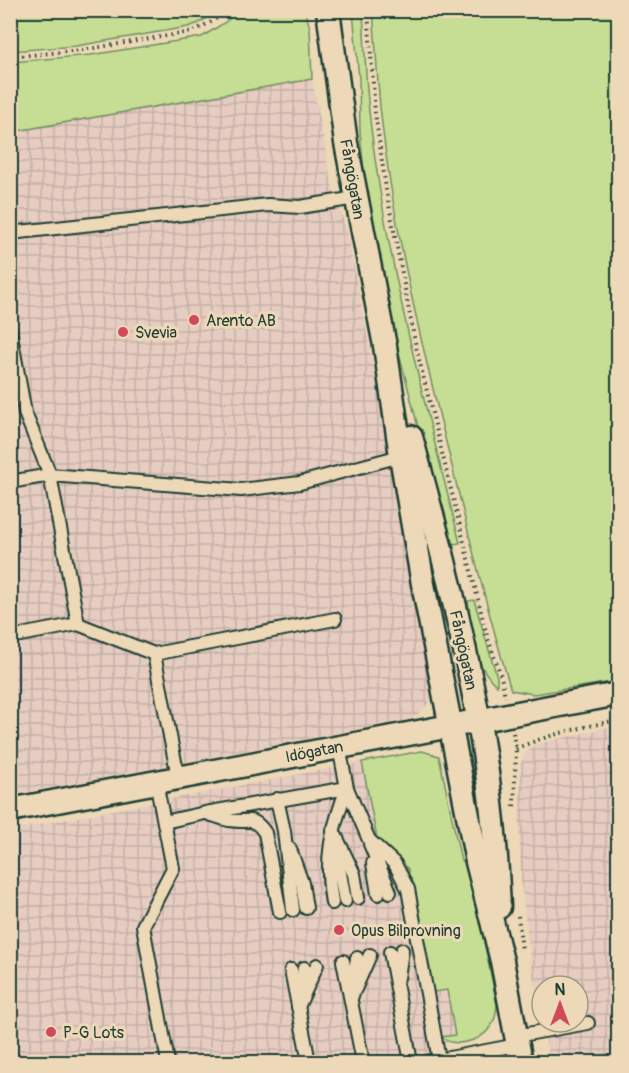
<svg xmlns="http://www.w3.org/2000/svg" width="629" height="1073" viewBox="0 0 629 1073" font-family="Pangolin,sans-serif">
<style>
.industrial{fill:url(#industrial-grid);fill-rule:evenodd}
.green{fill:#c5de94;stroke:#728e64;stroke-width:1.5}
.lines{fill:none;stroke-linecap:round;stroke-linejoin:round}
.service-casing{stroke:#1f3d34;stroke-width:16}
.minor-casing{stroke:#1f3d34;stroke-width:27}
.path{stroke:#1f3d34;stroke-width:4;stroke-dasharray:1.5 4.5;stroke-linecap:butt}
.service{stroke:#edd9b7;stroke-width:12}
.minor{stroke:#edd9b7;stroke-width:22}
.poi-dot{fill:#d1495b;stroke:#edd9b7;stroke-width:2}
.labels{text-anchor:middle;stroke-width:6;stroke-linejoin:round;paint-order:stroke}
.street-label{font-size:16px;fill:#1f3d34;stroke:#edd9b7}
.poi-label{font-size:16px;fill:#1f3d34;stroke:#edd9b7;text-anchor:start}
</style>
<defs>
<pattern id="industrial-grid" width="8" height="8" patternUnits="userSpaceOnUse" patternTransform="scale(1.5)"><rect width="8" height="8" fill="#e6ccc1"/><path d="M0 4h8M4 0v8" fill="none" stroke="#c5b0a6"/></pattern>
</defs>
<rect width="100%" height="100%" fill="#edd9b7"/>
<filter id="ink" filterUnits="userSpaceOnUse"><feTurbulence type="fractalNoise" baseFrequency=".0167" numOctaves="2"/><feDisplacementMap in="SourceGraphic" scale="12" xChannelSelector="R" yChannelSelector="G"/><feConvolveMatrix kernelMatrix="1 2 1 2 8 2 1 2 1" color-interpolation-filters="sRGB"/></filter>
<g filter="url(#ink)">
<g class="industrial">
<path d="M312,79L332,185L347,232L435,683L430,701L420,713L410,719L400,721L11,795V132Z"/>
<path d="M618,725V1062H550L530,959L521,879L519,823L521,764L524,755L531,748L541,743ZM542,986H578V1022H542Z"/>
<path d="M362,762L378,844L408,869L433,992L446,990L455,1035L441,1038L446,1062H11V830Z"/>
</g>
<g class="green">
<path d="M11,10H218V11L199,23L188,27L76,46L11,51Z"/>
<path d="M239,11H305L310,28L312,79L11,132V62L91,55L202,37L224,23Z"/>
<path d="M353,11H363C365,44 365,77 369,111C385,257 424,400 460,543L453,544L442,519L435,493L397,345L374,230L365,181L360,132L359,79Z"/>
<path d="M373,11H618V681L534,694L511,690C489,616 470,541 452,466C423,350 394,233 381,115C377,80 376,45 373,11Z"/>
<path d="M474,600L497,677V686C470,661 474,634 468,601Z"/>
<path d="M422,751L439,756L461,861L468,863L497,1005C496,1014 495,1022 489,1029C479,1042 454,1048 441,1037L455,1035L447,990L433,992L408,869L378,844L362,762Z"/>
</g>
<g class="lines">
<g class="service-casing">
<g id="service">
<path d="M10,233L268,205L300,207L356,198"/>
<path d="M10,330L25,413L50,475L241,490L300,483L404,455"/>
<path d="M10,482L50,475L78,624L154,654L335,619"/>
<path d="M10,637L78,624"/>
<path d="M154,654L178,777"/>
<path d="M339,747L347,788L369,840L395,864L408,889L439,1060L427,1062"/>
<path d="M156,782L173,868L143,926L168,1062"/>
<path d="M277,799L284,831L293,910"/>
<path d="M209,814C216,816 223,819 229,820C248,824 252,814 265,833L280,912"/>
<path d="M164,822L205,813L347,788C332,829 324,858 332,903"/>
<path d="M333,830L354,874L358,898"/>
<path d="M370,844L390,892"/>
<path d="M335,845L345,901"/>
<path d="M290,849L302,883L306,908"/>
<path d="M373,863L378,894"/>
<path d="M390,952L411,1062"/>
<path d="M343,961L363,1062"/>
<path d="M291,970L309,1062"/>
<path d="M398,978L402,950"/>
<path d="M353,984L357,958"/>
<path d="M300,994L304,968"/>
<path d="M351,998L370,955"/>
<path d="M298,1007L317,965"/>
<path d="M516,1036L588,1023"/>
<path d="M439,1060L517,1045"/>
</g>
</g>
<g class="minor-casing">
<g id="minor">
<path d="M328,10L346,143L385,346L401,456L423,584L477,862L502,961L521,1062"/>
<path d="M411,437C442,549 472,664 488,780C494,822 497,865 499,907"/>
<path d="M10,810L618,694"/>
</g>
</g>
<g class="path">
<path d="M368,10L375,113L386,189L416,347L487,636L501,676L505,697"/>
<path d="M10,57L82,50L191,32L211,22L229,10"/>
<path d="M513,733L516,749L514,809"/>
<path d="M516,749C548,734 584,727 618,720"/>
<path d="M518,916L522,950"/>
</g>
<use href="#service" class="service"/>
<use href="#minor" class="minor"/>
</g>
</g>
<g class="poi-dot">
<circle cx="194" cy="320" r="6"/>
<circle cx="123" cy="332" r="6"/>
<circle cx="339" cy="930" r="6"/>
<circle cx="51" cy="1032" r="6"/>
</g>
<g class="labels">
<g class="street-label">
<text transform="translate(353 179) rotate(80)" y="6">Fångögatan</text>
<text transform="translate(464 650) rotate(78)" y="6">Fångögatan</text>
<text transform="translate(314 751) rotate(-11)" y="6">Idögatan</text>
</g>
<g class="poi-label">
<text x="206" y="326">Arento AB</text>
<text x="135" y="338">Svevia</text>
<text x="351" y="936">Opus Bilprovning</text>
<text x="63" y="1038">P-G Lots</text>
</g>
</g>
<rect width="629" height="1073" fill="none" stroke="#edd9b7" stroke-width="36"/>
<rect x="18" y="18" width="593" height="1037" fill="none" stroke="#1f3d34" stroke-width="2" filter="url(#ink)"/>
<g transform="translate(560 1004)"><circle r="28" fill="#edd9b7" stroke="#9b9b83" stroke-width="1.5"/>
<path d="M0-4.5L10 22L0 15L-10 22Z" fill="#d1495b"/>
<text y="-9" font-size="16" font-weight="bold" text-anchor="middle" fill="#1f3d34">N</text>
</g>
</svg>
